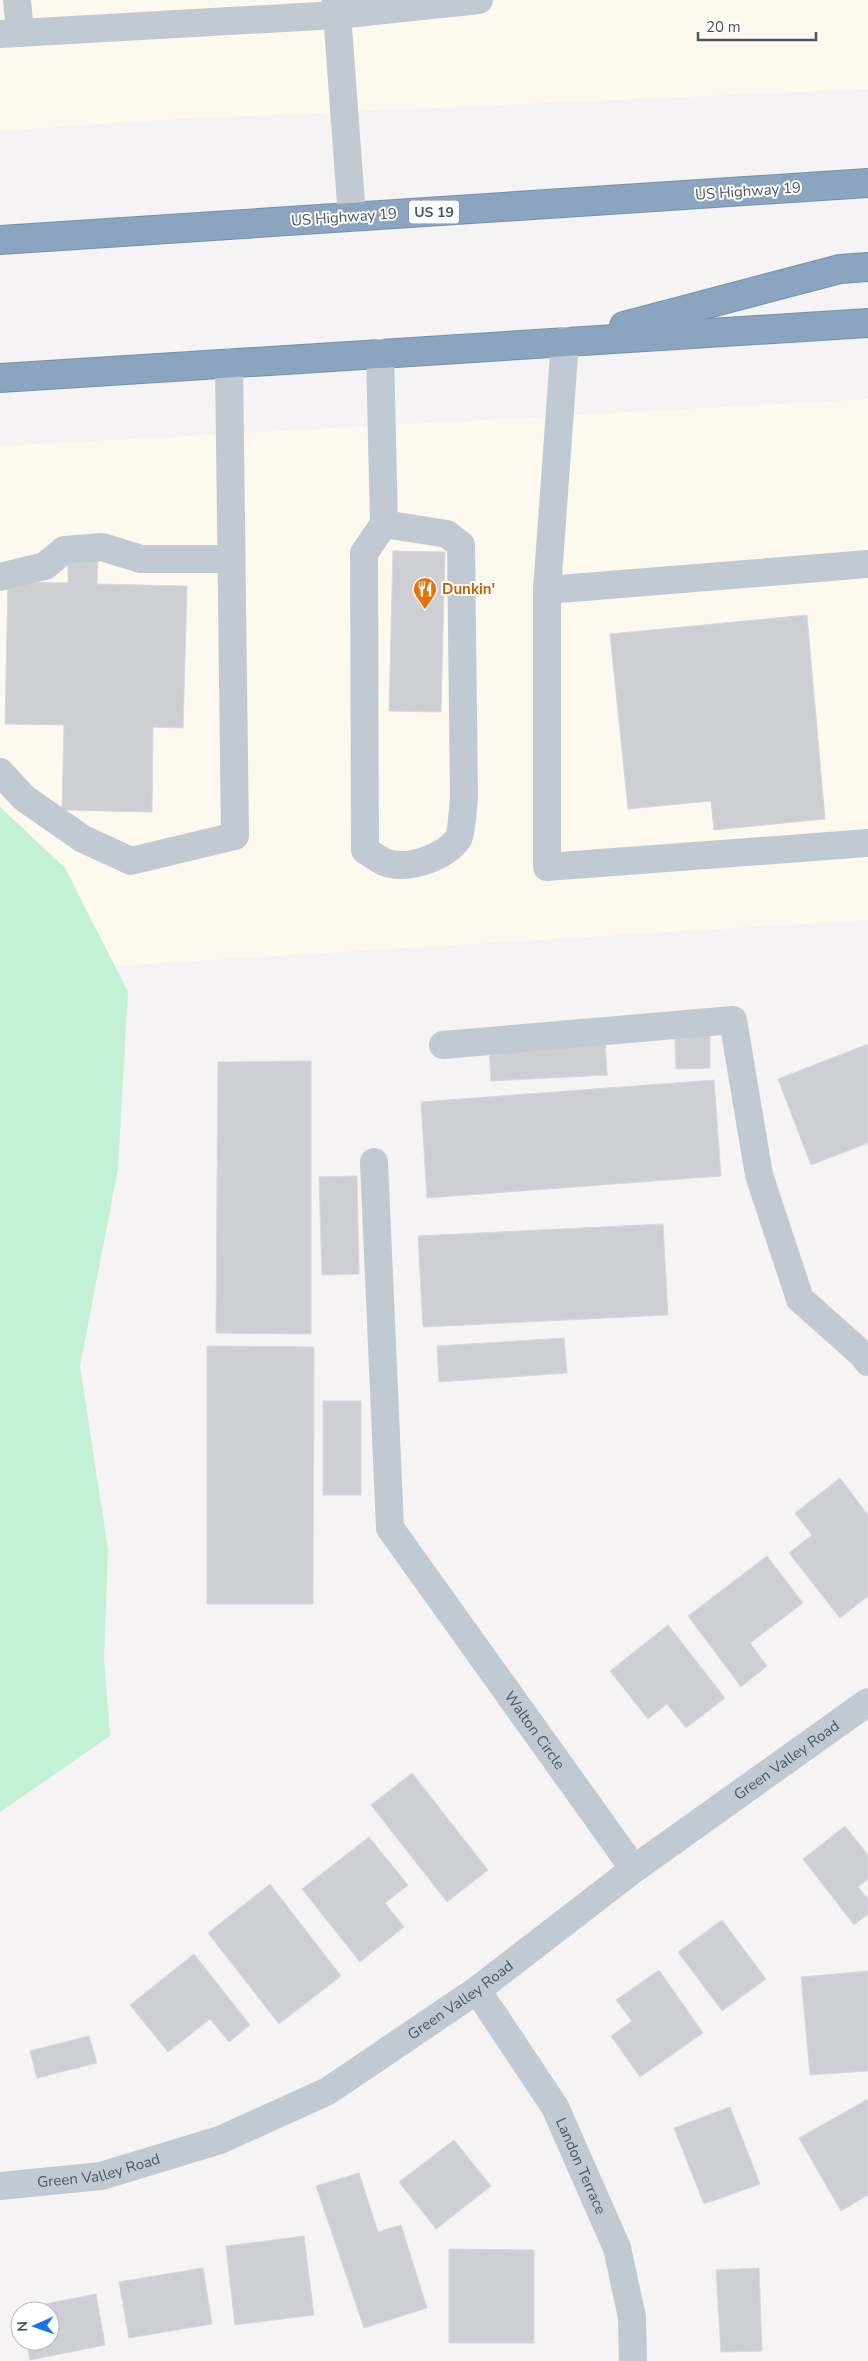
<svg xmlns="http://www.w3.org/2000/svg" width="868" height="2361" viewBox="0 0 868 2361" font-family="'Nunito Sans',sans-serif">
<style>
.commercial{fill:#fdf9ef}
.green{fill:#c3f1d5}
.building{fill:#cdcfd5;stroke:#d7d9de}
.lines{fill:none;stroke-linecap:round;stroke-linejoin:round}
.highway-casing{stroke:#7690ad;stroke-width:30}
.minor{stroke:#c1cad2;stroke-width:28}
.highway{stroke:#8ba5c1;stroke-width:28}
.labels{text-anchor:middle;stroke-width:4;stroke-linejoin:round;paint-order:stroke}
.shield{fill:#fff;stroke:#808990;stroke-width:1}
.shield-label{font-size:14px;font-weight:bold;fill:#4a5661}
.street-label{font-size:15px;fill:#4a5661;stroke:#fff}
.food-label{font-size:15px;font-weight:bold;fill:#c56008;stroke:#fff;text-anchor:start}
</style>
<rect width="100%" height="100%" fill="#f5f3f3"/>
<g class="commercial">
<path d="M0,0H868V89L161,120L0,131Z"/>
<path d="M868,399V920L115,966L65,868L0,807V446Z"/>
</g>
<path class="green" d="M0,807L65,868L128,992L118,1169L80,1366L108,1550L104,1658L110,1736L0,1812Z"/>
<g class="building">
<path d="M393,551L445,552L441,712L389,711Z"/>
<path d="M68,554L98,555L97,584L187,586L183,728L153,727L152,812L62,810L64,725L5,724L8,582L68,583Z"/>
<path d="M807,615L825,819L714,830L711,801L628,809L610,634Z"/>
<path d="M710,1031V1068L676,1069L675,1033Z"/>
<path d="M605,1038L607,1075L491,1081L489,1045Z"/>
<path d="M868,1044V1143L811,1165L778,1079Z"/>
<path d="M311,1061V1334L216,1333L218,1062Z"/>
<path d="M714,1080L721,1176L427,1198L421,1102Z"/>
<path d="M357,1176L359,1274L322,1275L319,1177Z"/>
<path d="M663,1224L668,1315L423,1327L418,1236Z"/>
<path d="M564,1338L567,1373L439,1382L437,1346Z"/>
<path d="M207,1346L314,1347L313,1604H207Z"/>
<rect x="323" y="1401" width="38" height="94"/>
<path d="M840,1478L868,1515V1596L840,1618L789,1553L812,1535L795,1513Z"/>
<path d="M767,1556L803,1603L750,1643L767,1666L741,1687L688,1616Z"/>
<path d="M668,1625L725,1698L686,1728L667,1704L648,1719L610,1671Z"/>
<path d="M412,1773L488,1870L447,1902L371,1805Z"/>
<path d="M845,1826L868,1855V1879L858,1887L868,1899V1914L854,1925L803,1859Z"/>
<path d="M369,1837L408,1885L385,1903L404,1927L360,1962L302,1889Z"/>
<path d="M270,1884L341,1976L279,2024L208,1933Z"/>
<path d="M722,1920L766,1979L722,2011L678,1952Z"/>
<path d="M194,1954L250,2025L229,2042L210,2019L168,2052L130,2005Z"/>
<path d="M659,1970L703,2033L640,2077L611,2036L632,2021L616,2000Z"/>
<path d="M868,1971V2071L810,2075L801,1977Z"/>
<path d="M89,2036L97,2063L37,2078L30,2051Z"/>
<path d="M868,2099V2195L841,2211L799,2138Z"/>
<path d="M730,2107L760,2184L704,2204L674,2128Z"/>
<path d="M454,2140L491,2186L436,2229L399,2182Z"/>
<path d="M359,2173L378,2232L401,2225L427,2308L364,2328L316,2186Z"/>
<path d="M304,2236L314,2315L235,2325L226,2246Z"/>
<path d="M449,2249L534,2250V2343H449Z"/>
<path d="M203,2268L212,2324L129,2338L119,2282Z"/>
<path d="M759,2268L762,2351L721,2352L716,2270Z"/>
<path d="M96,2294L105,2345L30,2360L26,2341H50V2311L20,2309Z"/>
</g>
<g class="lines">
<g class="highway-casing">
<g id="highway">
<path d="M0,240L868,183"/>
<path d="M624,326L840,269L868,267"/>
<path d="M0,378L868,323"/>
</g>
</g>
<g class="minor">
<path d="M17,0L20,33"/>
<path d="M336,0L352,217"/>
<path d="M0,34L337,15L479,0"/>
<path d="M565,341L547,590V867L868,843"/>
<path d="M380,353L384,524L364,553L365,850C371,854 378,859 384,862C407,871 444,858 458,839C462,832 463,806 464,797L461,545L447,534L384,524"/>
<path d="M0,577L45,566L64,550L102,547L141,559H231"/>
<path d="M547,590L868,564"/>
<path d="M0,772L24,798L83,839L131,861L235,836L229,363"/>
<path d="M443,1045L733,1020L759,1175L800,1299L863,1355L868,1362"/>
<path id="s1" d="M374,1162L390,1528L634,1869"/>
<path id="s2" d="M477,1990L555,2107L617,2248L632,2317L633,2361"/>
<path id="s3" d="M0,2186L101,2176L220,2140L328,2091L477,1990L634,1869L868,1702"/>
</g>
<use href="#highway" class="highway"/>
</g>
<defs>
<g id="restaurant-pin" transform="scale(1.25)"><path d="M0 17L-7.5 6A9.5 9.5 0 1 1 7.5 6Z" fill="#e8710a" stroke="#fff"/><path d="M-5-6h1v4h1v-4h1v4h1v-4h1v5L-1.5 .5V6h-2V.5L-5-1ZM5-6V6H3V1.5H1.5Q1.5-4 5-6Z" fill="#fff"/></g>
</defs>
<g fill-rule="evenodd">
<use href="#restaurant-pin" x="425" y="589"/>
</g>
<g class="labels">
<rect class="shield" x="409" y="200.5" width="50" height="23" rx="4"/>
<g class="shield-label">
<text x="434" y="217">US 19</text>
</g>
<g class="street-label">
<text transform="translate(748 191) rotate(-4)" y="5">US Highway 19</text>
<text transform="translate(344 217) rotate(-4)" y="5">US Highway 19</text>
<text dy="5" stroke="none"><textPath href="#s1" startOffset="615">Walton Circle</textPath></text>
<text dy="5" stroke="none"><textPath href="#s3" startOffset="910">Green Valley Road</textPath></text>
<text dy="5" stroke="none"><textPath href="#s3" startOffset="505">Green Valley Road</textPath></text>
<text dy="5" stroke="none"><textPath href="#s2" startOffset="205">Landon Terrace</textPath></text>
<text dy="5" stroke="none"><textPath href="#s3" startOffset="100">Green Valley Road</textPath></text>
</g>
<g class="food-label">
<text x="442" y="594">Dunkin'</text>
</g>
</g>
<g transform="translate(35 2326) rotate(268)"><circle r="24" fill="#ffffff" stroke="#b7bbc0"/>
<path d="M0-4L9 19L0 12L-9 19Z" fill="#1a73e8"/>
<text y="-8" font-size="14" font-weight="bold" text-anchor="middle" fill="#4a5661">N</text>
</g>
<path d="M698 32v8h118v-8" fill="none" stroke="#4a5661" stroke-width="2.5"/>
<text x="706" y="32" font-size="15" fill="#4a5661" stroke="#ffffff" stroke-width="4" paint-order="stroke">20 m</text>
</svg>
